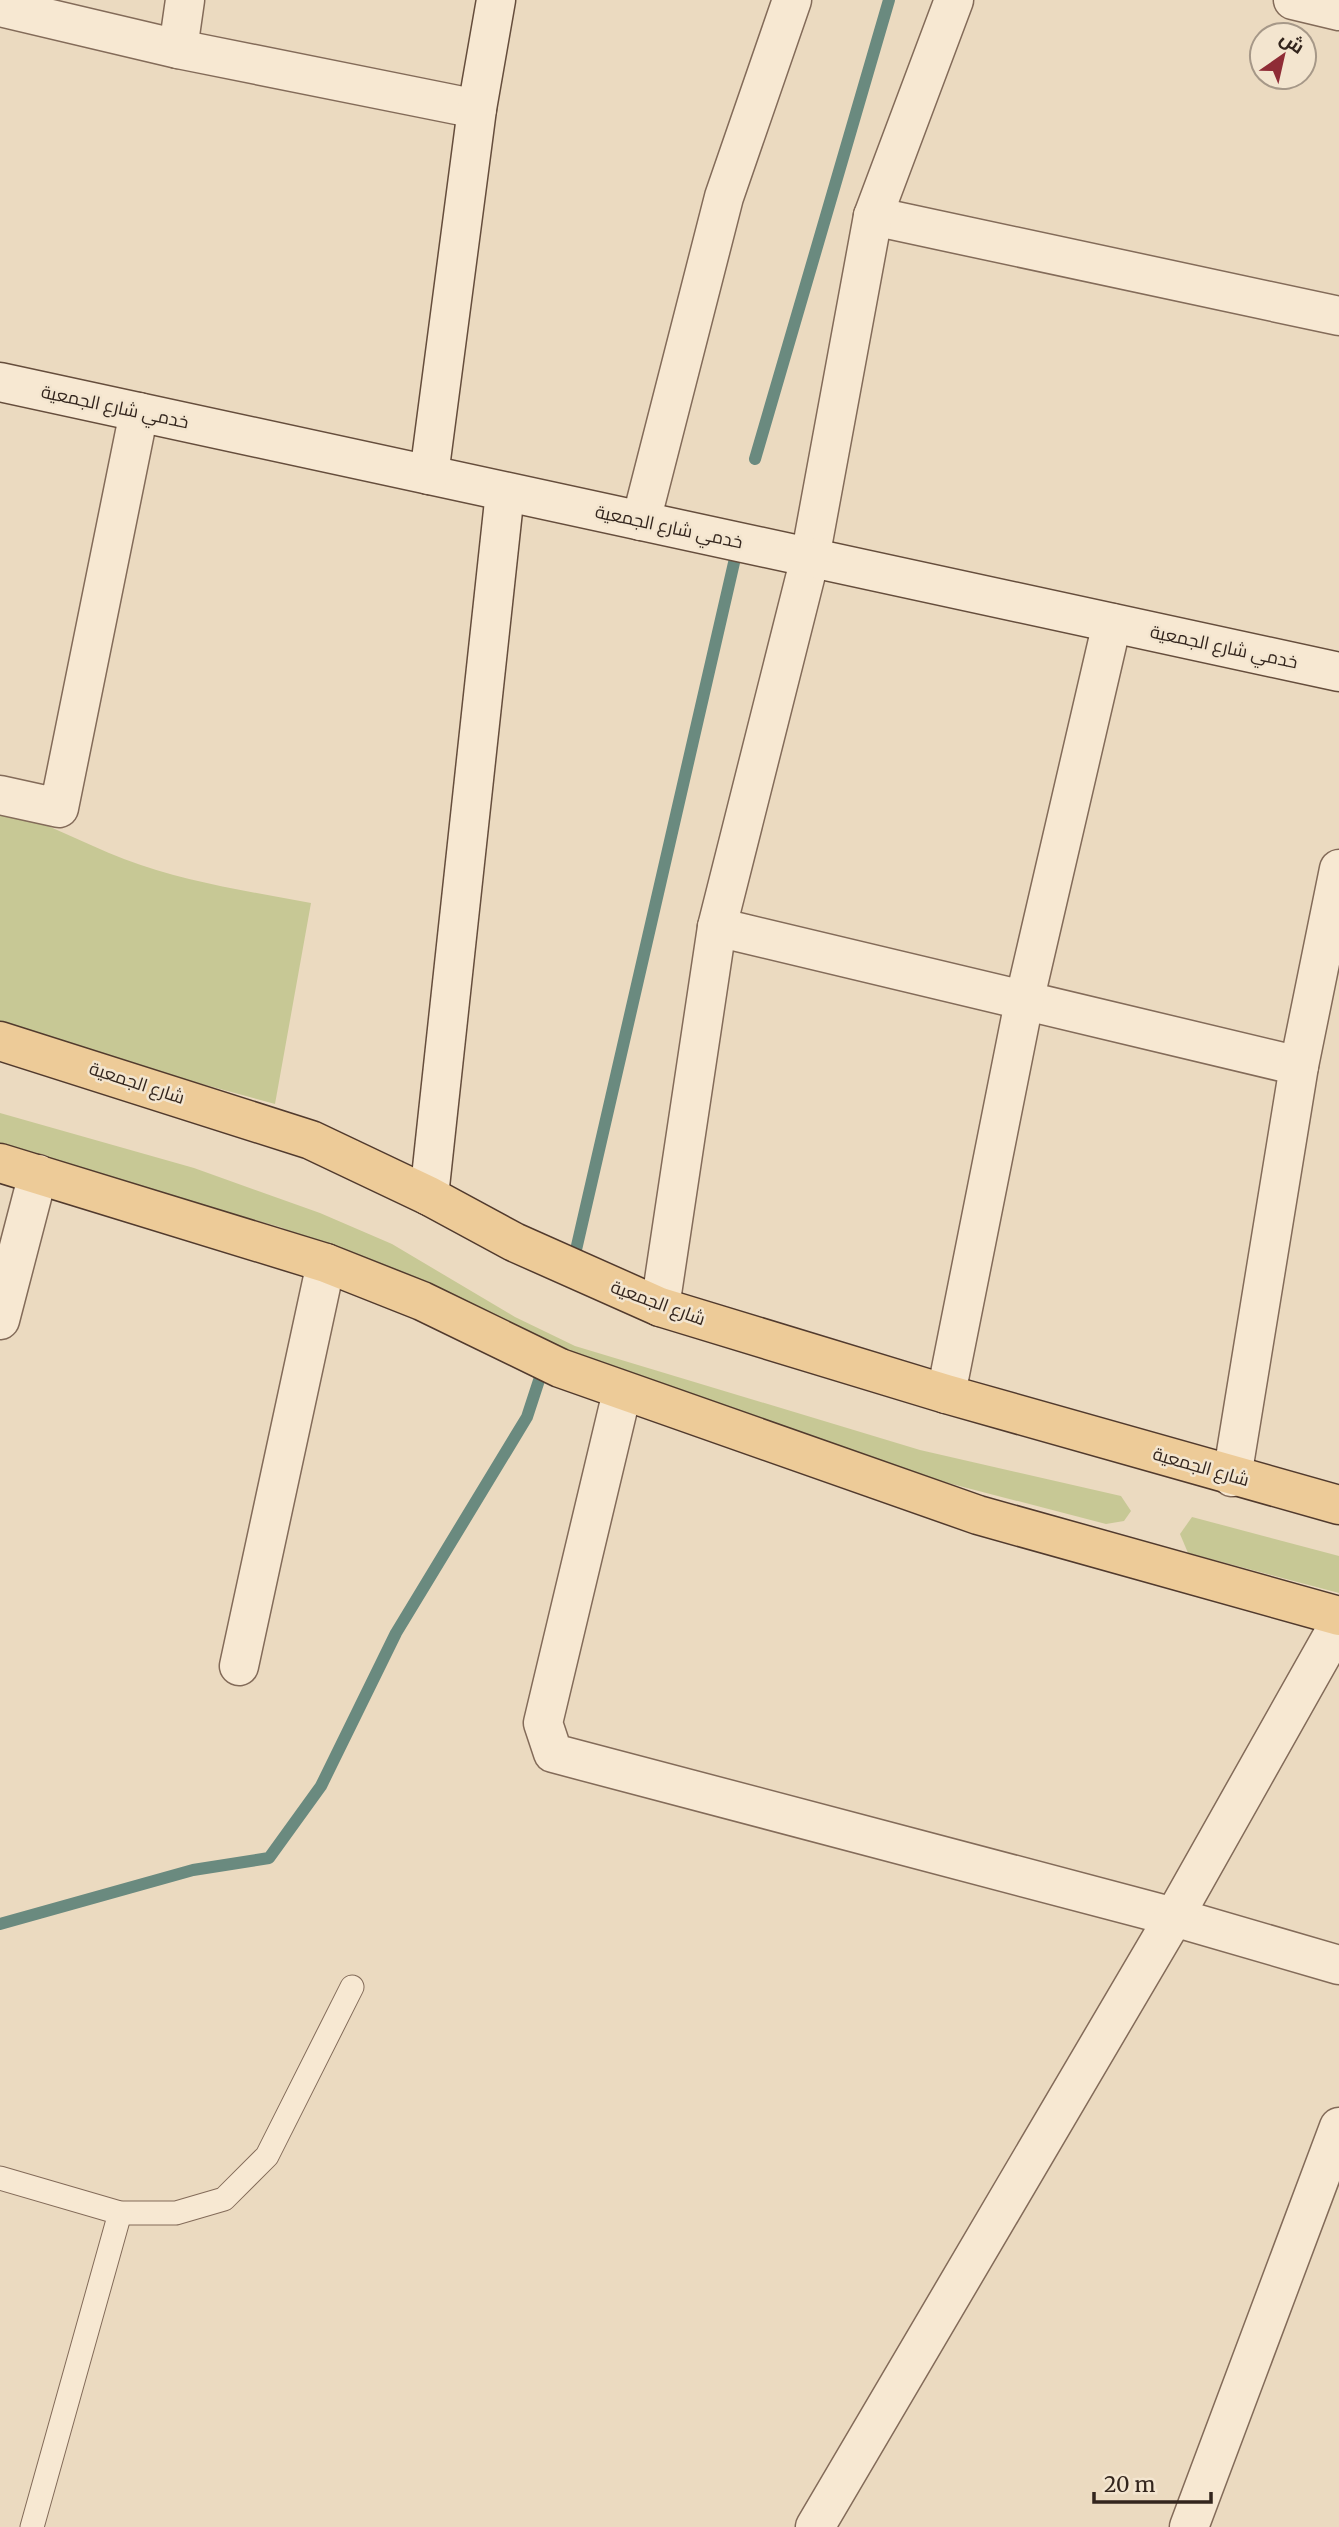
<svg xmlns="http://www.w3.org/2000/svg" width="1339" height="2527" viewBox="0 0 1339 2527" font-family="Merriweather,Cairo,serif">
<style>
.green{fill:#c7c895}
.lines{fill:none;stroke-linecap:round;stroke-linejoin:round}
.stream{stroke:#6a8a7f;stroke-width:12}
.lane-casing{stroke:#836b59;stroke-width:25}
.street-casing{stroke:#836b59;stroke-width:41}
.secondary-casing{stroke:#654d3c;stroke-width:41}
.primary-casing{stroke:#513a2d;stroke-width:41}
.lane{stroke:#f7e8d2;stroke-width:23}
.street{stroke:#f7e8d2;stroke-width:38}
.secondary{stroke:#f7e8d2;stroke-width:38}
.primary{stroke:#edcb98;stroke-width:38}
.labels{text-anchor:middle;stroke-width:5;stroke-linejoin:round;paint-order:stroke}
.street-label{font-size:18px;fill:#33251d;stroke:#f3e5cf}
</style>
<rect width="100%" height="100%" fill="#ebdac0"/>
<g class="green">
<path d="M0,808C44,821 82,843 124,859C184,882 248,891 311,903L275,1104L0,1029Z"/>
<path d="M0,1113L194,1168L320,1213L392,1244L515,1317L575,1346L920,1450L1121,1496L1131,1511L1124,1521L1106,1524L875,1464L648,1395L356,1258L280,1227L0,1148Z"/>
<path d="M1192,1517L1339,1556V1593L1188,1553L1180,1534Z"/>
</g>
<g class="lines">
<g class="stream">
<path d="M755,459L889,0"/>
<path d="M573,1263L736,554"/>
<path d="M0,1924L193,1870L269,1858L321,1786L396,1633L527,1417L544,1365"/>
</g>
<g class="lane-casing">
<g id="lane">
<path d="M0,2178L120,2213H176L224,2199L267,2156L352,1987"/>
<path d="M32,2527L120,2213"/>
</g>
</g>
<g class="street-casing">
<g id="street">
<path d="M1293,0L1339,11"/>
<path d="M0,7L178,49L477,109"/>
<path d="M178,49L185,0"/>
<path d="M873,216L1339,316"/>
<path d="M641,521L724,197L792,0"/>
<path d="M0,795L59,808L139,412"/>
<path d="M717,927L1299,1066"/>
<path d="M660,1307L717,927L810,558L873,216L954,0"/>
<path d="M0,1320L38,1174"/>
<path d="M622,1392L543,1723L553,1753L1174,1917L1339,1965"/>
<path d="M946,1394L1024,1002L1112,623"/>
<path d="M1232,1477L1299,1066L1339,869"/>
<path d="M239,1666L326,1263"/>
<path d="M815,2527L1174,1917L1339,1624"/>
<path d="M1189,2527L1339,2127"/>
</g>
</g>
<g class="secondary-casing">
<g id="secondary">
<path d="M0,382L1339,672"/>
<path d="M429,475L477,109L496,0"/>
<path d="M429,1196L505,492"/>
</g>
</g>
<g class="primary-casing">
<g id="primary">
<path d="M0,1041L311,1140L429,1196L514,1242L660,1307L946,1394L1339,1505"/>
<path d="M0,1163L326,1263L422,1301L560,1368L978,1515L1339,1616"/>
</g>
</g>
<use href="#lane" class="lane"/>
<use href="#street" class="street"/>
<use href="#secondary" class="secondary"/>
<use href="#primary" class="primary"/>
</g>
<g class="labels">
<g class="street-label">
<text transform="translate(115 407) rotate(12)" y="6">خدمي شارع الجمعية</text>
<text transform="translate(669 527) rotate(12)" y="6">خدمي شارع الجمعية</text>
<text transform="translate(1224 647) rotate(12)" y="6">خدمي شارع الجمعية</text>
<text transform="translate(137 1083) rotate(18)" y="6">شارع الجمعية</text>
<text transform="translate(658 1303) rotate(20)" y="6">شارع الجمعية</text>
<text transform="translate(1201 1467) rotate(16)" y="6">شارع الجمعية</text>
</g>
</g>
<g transform="translate(1283 56) rotate(34)"><circle r="33" fill="#f3e5cf" stroke="#a69888" stroke-width="2"/>
<path d="M0-5L12 26L0 18L-12 26Z" fill="#8f2c36"/>
<text y="-10" font-size="19" font-weight="bold" text-anchor="middle" fill="#33251d">ش</text>
</g>
<path d="M1094 2492v10h117v-10" fill="none" stroke="#33251d" stroke-width="3.5"/>
<text x="1104" y="2492" font-size="21" fill="#33251d" stroke="#f3e5cf" stroke-width="5" paint-order="stroke">20 m</text>
</svg>
